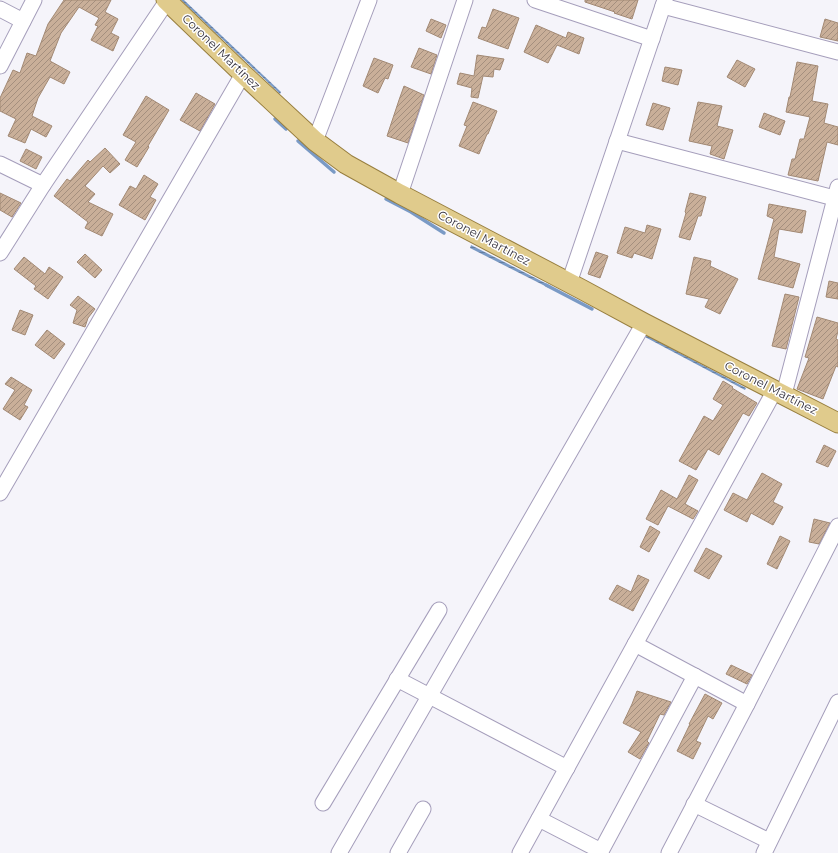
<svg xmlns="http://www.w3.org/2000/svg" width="838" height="853" viewBox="0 0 838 853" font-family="Montserrat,sans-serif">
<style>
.water{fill:url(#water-rules)}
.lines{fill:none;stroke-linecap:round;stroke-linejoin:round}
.stream{stroke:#7a9ac5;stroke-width:3.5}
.building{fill:url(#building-hatch);stroke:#a28974}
.minor-casing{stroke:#a59ebb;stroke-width:17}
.major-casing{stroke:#987f3f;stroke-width:21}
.minor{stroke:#fff;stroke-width:15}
.major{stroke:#e0cb8c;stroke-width:19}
.labels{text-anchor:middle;stroke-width:3;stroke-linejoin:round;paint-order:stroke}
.street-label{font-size:12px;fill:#36333f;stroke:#fff}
</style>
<defs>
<pattern id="water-rules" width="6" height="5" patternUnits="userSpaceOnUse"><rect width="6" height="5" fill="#7a9ac5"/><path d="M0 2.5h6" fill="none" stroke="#657ea1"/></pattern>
<pattern id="building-hatch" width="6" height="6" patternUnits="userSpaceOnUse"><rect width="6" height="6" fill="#c9af99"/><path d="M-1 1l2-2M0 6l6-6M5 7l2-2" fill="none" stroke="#a48f7e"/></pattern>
</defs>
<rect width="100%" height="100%" fill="#f5f4fa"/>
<g class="water">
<path d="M181,0H184L281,92L280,94Z"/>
<path d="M471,245L551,286L549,288L470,248Z"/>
<path d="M646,335L746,388L745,390L645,337Z"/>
</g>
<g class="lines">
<g class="stream">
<path d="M275,119L286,129"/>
<path d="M298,141L334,172"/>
<path d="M386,199L411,212L444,233"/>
<path d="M546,285L592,309"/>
</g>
</g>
<g class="building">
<path d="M64,0H111L105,12L118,19L111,33L119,37L113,51L91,40L98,26L95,25L99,18L79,7L61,33L50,61L70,72L64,84L50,77L38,98L32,116L52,126L46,137L31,129L25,143L8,136L16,119L0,111V98L13,70L20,73L27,53L36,56L48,24Z"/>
<path d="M585,0H638L632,19L614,13L615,12L585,2Z"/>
<path d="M493,9L519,18L508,49L478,38L482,27L486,28Z"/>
<path d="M431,19L446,25L441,38L426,31Z"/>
<path d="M825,19L838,23V41L820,37Z"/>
<path d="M536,25L566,38L568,32L584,38L579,54L557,45L548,63L524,52Z"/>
<path d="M419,48L437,55L431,74L411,67Z"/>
<path d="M477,55L504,59L500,70L494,69L493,77L483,76L478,98L471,97L472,88L457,84L460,73L474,76Z"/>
<path d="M374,58L393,65L388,79L385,78L378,93L363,86Z"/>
<path d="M737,60L755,69L745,87L727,77Z"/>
<path d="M797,62L818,66L812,101L828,104L824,123L838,127V145L827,142L818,181L788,175L792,159H795L800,139H804L810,117L786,112L789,97H790Z"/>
<path d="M665,67L682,70L678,85L662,81Z"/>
<path d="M404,86L424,95L408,143L387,136L399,100Z"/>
<path d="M196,93L215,104L200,131L180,120Z"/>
<path d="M146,96L169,110L148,146L149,147L137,167L125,160L136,142L123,135Z"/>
<path d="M473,102L497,111L488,134H487L479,154L459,146L467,126L464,125Z"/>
<path d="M698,102L722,106L717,126L733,130L724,159L710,154L712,146L689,141Z"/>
<path d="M653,103L670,108L663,130L646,125Z"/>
<path d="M764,113L785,121L780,135L759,127Z"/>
<path d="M105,148L120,164L110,173L103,166L85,186L95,194L88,202L113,214L102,236L85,228L88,222L54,196L67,179L70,181L88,160L90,162Z"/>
<path d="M26,149L42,157L36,169L20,161Z"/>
<path d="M144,175L158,184L150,197L156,200L145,220L119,205L130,186L136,189Z"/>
<path d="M0,193L21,203L12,217L0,210Z"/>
<path d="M690,193L706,197L701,216H698L690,240L679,237L686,213L685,212Z"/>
<path d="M769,204L806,211L802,233L779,229L774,257L800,264L793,288L758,279L774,219L767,216Z"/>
<path d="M647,225L661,229L652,259L634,253L632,258L617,253L625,227L645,233Z"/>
<path d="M596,252L608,256L600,278L588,274Z"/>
<path d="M85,254L102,270L95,278L77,262Z"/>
<path d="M24,257L45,274L49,267L63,277L48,299L34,289L36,286L14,269Z"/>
<path d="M694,257L711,261L710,266L738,279L720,314L705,307L709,299L686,294Z"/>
<path d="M829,281L838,283V299L826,297Z"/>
<path d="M785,294L799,297L786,349L772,346Z"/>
<path d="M78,296L95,309L88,318L85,327L73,323L77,310L70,305Z"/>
<path d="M20,310L33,315L25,335L12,330Z"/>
<path d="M817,317L838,323V331L836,339L838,340V367L836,366L823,399L797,389L809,358L805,357Z"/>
<path d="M47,330L65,344L54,359L35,345Z"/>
<path d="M11,377L32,390L24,405L28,407L20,420L3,409L15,390L5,384Z"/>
<path d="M723,381L733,387L732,388L757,403L749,416L743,413L719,455L708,449L696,470L679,461L704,416L713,421L723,405L713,399Z"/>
<path d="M824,445L836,451L828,467L816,462Z"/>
<path d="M762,473L782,484L773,502L783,507L773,525L751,513L747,522L724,510L733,493L747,500Z"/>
<path d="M689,475L698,480L685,504L698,511L693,519L668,506L658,525L646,519L661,490L677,499Z"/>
<path d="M814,519L830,523L819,544L809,542Z"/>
<path d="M650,526L660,532L649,552L640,547Z"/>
<path d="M780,536L790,541L777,569L767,564Z"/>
<path d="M706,548L722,556L709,579L694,571Z"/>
<path d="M638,575L649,580L633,611L609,599L617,585L631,592Z"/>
<path d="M731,665L752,675L747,684L726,674Z"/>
<path d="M637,691L671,702L664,715L660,714L647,741L649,743L640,759L628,752L641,732L623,723L632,704Z"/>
<path d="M705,694L722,703L713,719L708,716L696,741L701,743L693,759L677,751L690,724H689Z"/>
</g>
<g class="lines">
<g class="minor-casing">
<g id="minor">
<path d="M535,0L652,39"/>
<path d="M663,6L838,52"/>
<path d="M0,9L23,21"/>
<path d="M0,66L34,0"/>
<path d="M315,141L369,0"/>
<path d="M617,141L838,199"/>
<path d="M0,164L43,185"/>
<path d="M400,194L465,0"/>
<path d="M0,253L43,185L167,1"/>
<path d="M569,283L665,0"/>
<path d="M784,394L838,187"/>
<path d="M0,493L243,74"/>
<path d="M635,644L747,704"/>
<path d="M397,679L567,768"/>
<path d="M323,803L439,610"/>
<path d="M694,804L769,841"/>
<path d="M539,819L601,851"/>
<path d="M339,853L644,323"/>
<path d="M398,853L423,809"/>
<path d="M520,853L775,390"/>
<path d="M600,853L695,676"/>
<path d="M669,853L747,704L838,526"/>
<path d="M764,853L838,702"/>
</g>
</g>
<g class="major-casing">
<path id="major" d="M166,0L243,74L315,141L346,164L400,194L581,289L644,323L838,423"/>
</g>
<use href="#minor" class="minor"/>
<use href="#major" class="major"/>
</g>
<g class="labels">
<g class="street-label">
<text transform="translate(221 52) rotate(44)" y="4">Coronel Martínez</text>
<text transform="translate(484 238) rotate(28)" y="4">Coronel Martínez</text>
<text transform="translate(771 388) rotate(27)" y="4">Coronel Martínez</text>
</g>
</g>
</svg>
